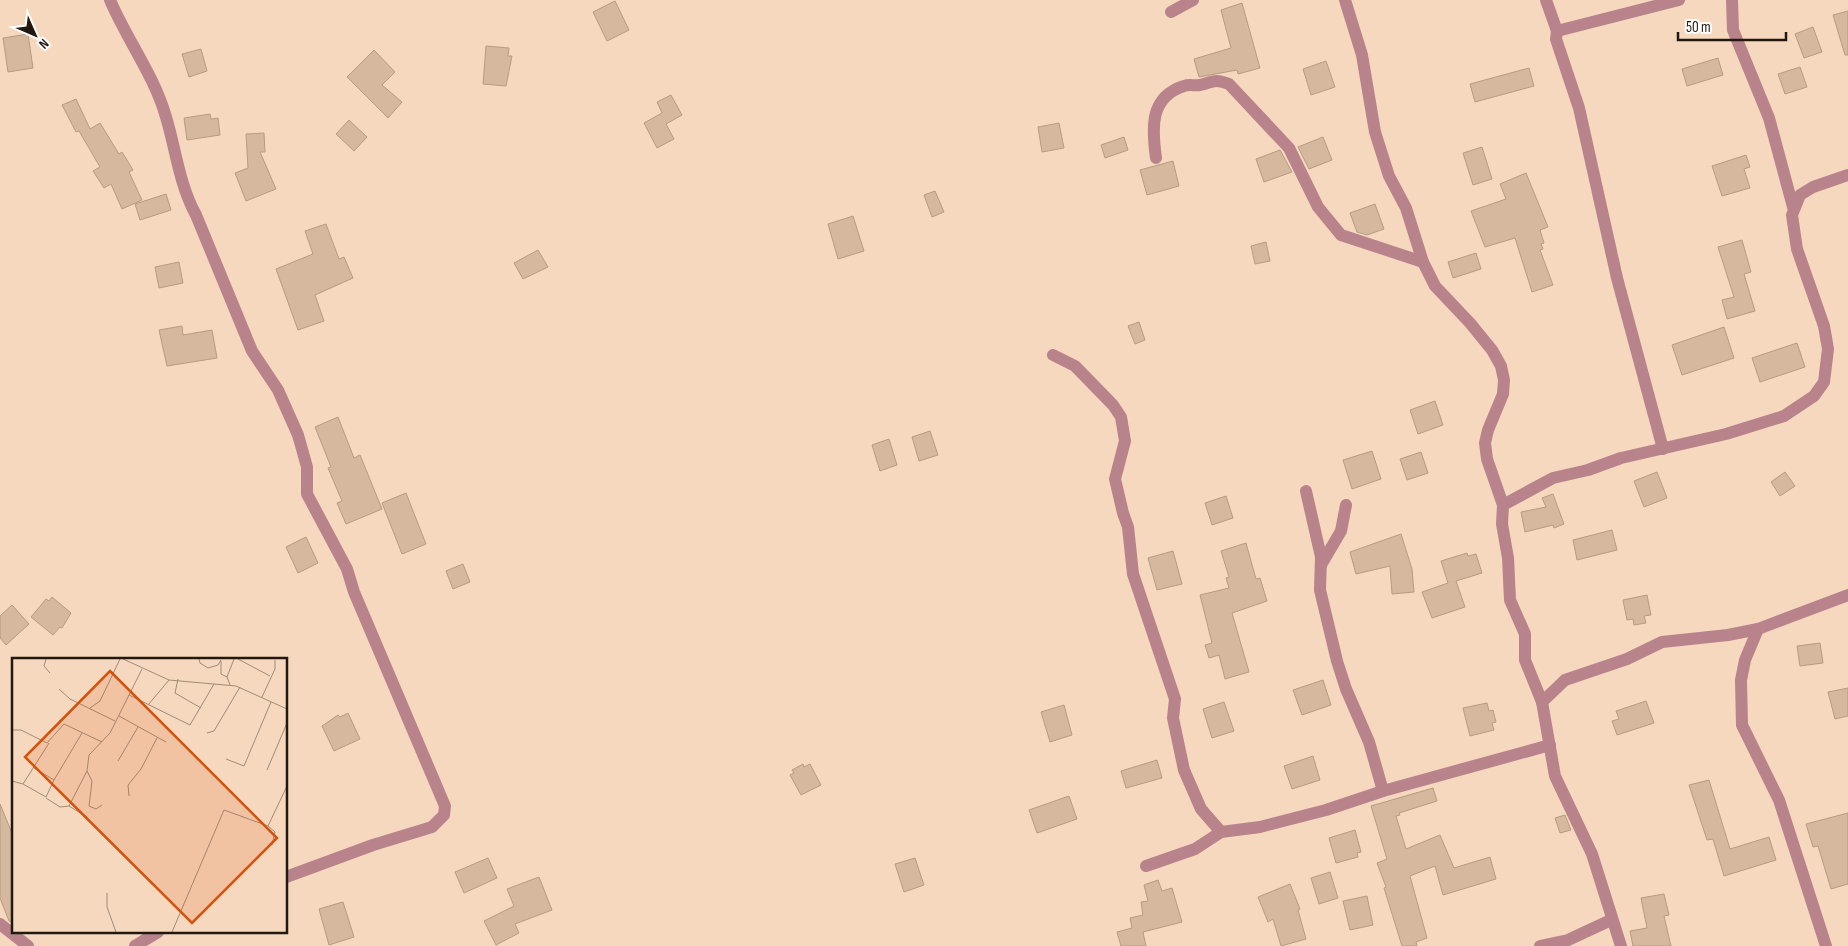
<svg xmlns="http://www.w3.org/2000/svg" width="1848" height="946" viewBox="0 0 1848 946" font-family="'Sofia Sans Condensed',sans-serif">
<style>
.building{fill:#d5b89e;stroke:#b79c82}
.lines{fill:none;stroke-linecap:round;stroke-linejoin:round}
.minor{stroke:#b9838c;stroke-width:12}
.inset-road{fill:none;stroke:#a18b78;stroke-width:1}
.view{fill:#d4520c;fill-opacity:0.15;stroke:#d4520c;stroke-width:2.5}
.inset-edge{fill:none;stroke:#22180f;stroke-width:2.5}
</style>
<rect width="100%" height="100%" fill="#f6d8be"/>
<g class="building">
<path d="M615,1L629,30L607,41L593,12Z"/>
<path d="M1242,3L1260,68L1238,74L1237,70L1199,77L1194,59L1231,48L1221,10Z"/>
<path d="M1848,11V55H1845L1833,15Z"/>
<path d="M1813,27L1822,52L1804,58L1795,34Z"/>
<path d="M28,34L33,68L8,72L3,38Z"/>
<path d="M486,46L509,48L508,56H512L506,86L483,84Z"/>
<path d="M201,49L207,71L189,77L182,54Z"/>
<path d="M374,50L395,72L382,85L402,102L388,118L347,77Z"/>
<path d="M1718,58L1723,75L1687,86L1682,69Z"/>
<path d="M1326,61L1335,87L1311,95L1303,69Z"/>
<path d="M1800,67L1807,87L1785,94L1778,74Z"/>
<path d="M1529,68L1534,86L1475,102L1470,84Z"/>
<path d="M671,95L682,115L666,124L674,139L657,148L644,123L662,113L657,102Z"/>
<path d="M76,99L90,129L100,123L119,154L122,152L133,170L129,172L142,200L122,209L111,184L104,188L93,171L100,167L79,131L76,132L62,105Z"/>
<path d="M210,114L211,119L218,118L220,135L187,140L184,118Z"/>
<path d="M349,120L367,137L354,151L336,134Z"/>
<path d="M1059,123L1064,148L1042,152L1038,127Z"/>
<path d="M264,133L265,152H260L276,189L246,201L235,173L248,168L246,134Z"/>
<path d="M1124,137L1128,150L1105,158L1101,145Z"/>
<path d="M1323,137L1332,160L1309,169L1298,147Z"/>
<path d="M1482,147L1492,179L1473,185L1463,153Z"/>
<path d="M1280,150L1292,172L1264,182L1256,159Z"/>
<path d="M1746,155L1750,167L1744,169L1750,188L1722,196L1712,166Z"/>
<path d="M1173,161L1179,186L1147,195L1140,170Z"/>
<path d="M1526,173L1548,227L1540,230L1544,243L1541,244L1543,249L1540,250L1553,285L1532,292L1515,238L1485,247L1471,211L1506,199L1500,184Z"/>
<path d="M935,191L944,212L932,217L924,195Z"/>
<path d="M166,194L171,210L140,220L135,204Z"/>
<path d="M1375,204L1384,229L1367,235L1357,232L1350,213Z"/>
<path d="M853,216L864,251L838,259L828,224Z"/>
<path d="M326,224L339,259L344,257L353,278L315,295L324,321L298,330L276,269L313,254L305,231Z"/>
<path d="M1742,240L1751,272L1744,274L1755,311L1727,319L1722,300L1734,297L1718,247Z"/>
<path d="M1266,242L1270,261L1255,264L1251,246Z"/>
<path d="M538,250L548,267L523,279L514,263Z"/>
<path d="M1476,253L1481,269L1453,278L1448,262Z"/>
<path d="M179,262L183,283L159,288L155,267Z"/>
<path d="M1139,322L1145,340L1135,344L1128,326Z"/>
<path d="M182,326L183,335L212,330L217,358L167,366L159,330Z"/>
<path d="M1724,327L1734,358L1682,375L1672,345Z"/>
<path d="M1797,343L1805,367L1760,382L1752,358Z"/>
<path d="M1435,401L1443,425L1418,434L1410,410Z"/>
<path d="M338,417L354,458L360,455L382,509L346,524L337,503L342,501L328,468L331,467L315,427Z"/>
<path d="M930,431L938,455L919,461L912,437Z"/>
<path d="M889,439L897,465L880,471L872,445Z"/>
<path d="M1372,451L1381,479L1352,489L1343,460Z"/>
<path d="M1421,452L1428,473L1407,480L1400,459Z"/>
<path d="M1657,472L1667,498L1644,507L1634,481Z"/>
<path d="M1785,472L1795,486L1780,496L1771,482Z"/>
<path d="M406,493L426,544L402,554L382,503Z"/>
<path d="M1553,494L1564,524L1554,528L1553,525L1525,532L1521,512L1546,507L1542,498Z"/>
<path d="M1226,496L1233,518L1212,525L1205,503Z"/>
<path d="M1612,530L1617,550L1577,560L1573,540Z"/>
<path d="M1401,534L1412,569L1414,592L1392,594L1390,566L1356,574L1350,552Z"/>
<path d="M306,537L318,563L298,573L286,547Z"/>
<path d="M1246,543L1256,579L1260,578L1267,601L1232,613L1249,672L1225,679L1219,655L1209,658L1205,645L1212,643L1200,595L1229,588L1226,578L1229,577L1221,551Z"/>
<path d="M1173,551L1182,584L1157,590L1148,558Z"/>
<path d="M1467,553L1468,556L1476,554L1482,573L1456,581L1465,607L1432,618L1422,592L1448,583L1441,561Z"/>
<path d="M463,564L470,582L453,589L446,571Z"/>
<path d="M1647,595L1651,615L1644,616L1646,623L1634,625L1633,619L1627,620L1623,600Z"/>
<path d="M52,597L71,613L62,628L60,627L53,635L31,617L46,599L49,601Z"/>
<path d="M12,605L29,624L6,645L0,638V616Z"/>
<path d="M1820,643L1823,663L1800,666L1797,646Z"/>
<path d="M1323,680L1331,705L1302,715L1293,690Z"/>
<path d="M1848,688V716L1835,719L1828,692Z"/>
<path d="M1646,701L1654,723L1617,735L1612,721L1619,719L1616,711Z"/>
<path d="M1224,702L1234,731L1212,738L1203,709Z"/>
<path d="M1487,703L1489,711L1493,710L1496,722L1492,723L1494,730L1470,736L1463,708Z"/>
<path d="M1064,705L1072,735L1050,742L1041,712Z"/>
<path d="M348,713L360,739L334,751L322,726L338,715L340,717Z"/>
<path d="M1313,756L1320,780L1292,789L1284,766Z"/>
<path d="M1157,760L1162,778L1126,788L1121,771Z"/>
<path d="M803,764L804,767L810,764L821,785L801,795L790,775L794,773L792,770Z"/>
<path d="M1709,780L1730,849L1769,837L1776,860L1724,876L1713,839L1707,840L1689,785Z"/>
<path d="M1433,788L1437,801L1399,813L1400,815L1396,816L1406,849L1440,835L1454,868L1490,857L1496,879L1443,895L1435,866L1410,876L1427,938L1416,942L1417,946H1402L1384,888L1386,887L1377,863L1387,859L1371,806Z"/>
<path d="M1069,796L1077,819L1037,833L1029,810Z"/>
<path d="M0,804L14,838V924L9,921L0,898Z"/>
<path d="M1848,813V884L1831,889L1818,846L1813,847L1806,824Z"/>
<path d="M1565,815L1571,830L1560,833L1555,818Z"/>
<path d="M1355,830L1361,852L1357,853L1358,857L1336,863L1329,838Z"/>
<path d="M488,858L497,878L464,893L455,872Z"/>
<path d="M915,858L924,885L904,892L895,864Z"/>
<path d="M1330,872L1338,898L1319,904L1311,878Z"/>
<path d="M539,877L552,910L515,924L519,933L496,945L484,921L514,906L507,889Z"/>
<path d="M1158,880L1162,891L1172,888L1182,922L1143,932L1146,946H1121L1117,932L1132,928L1130,918L1143,915L1141,902L1148,901L1144,885Z"/>
<path d="M1290,884L1300,909L1298,910L1306,939L1281,946L1273,919L1268,922L1258,897Z"/>
<path d="M1664,894L1669,915L1664,916L1671,946H1633L1630,931L1647,928L1641,898Z"/>
<path d="M1367,896L1373,925L1350,930L1343,901Z"/>
<path d="M343,902L354,937L329,945L319,909Z"/>
</g>
<g class="lines">
<g class="minor">
<path d="M110,0C127,40 154,75 166,117C176,150 179,184 196,215L252,351L278,390L298,435L307,467V494L347,569L354,592L445,806L444,815L432,827L373,845L286,877"/>
<path d="M1345,0L1362,55L1375,132L1389,176L1406,208L1423,262L1435,286L1470,323L1492,350L1501,366L1504,380L1503,394L1488,430L1485,443L1487,459L1503,505L1502,524L1508,558L1510,600L1525,634V660L1542,702L1555,776L1592,854L1621,946"/>
<path d="M1546,0L1557,31"/>
<path d="M1732,0L1733,30L1769,118L1793,207"/>
<path d="M1171,12L1193,0"/>
<path d="M1156,158C1152,129 1149,97 1184,86C1189,84 1194,86 1200,85C1213,82 1214,78 1229,84L1289,148L1318,207L1341,235L1423,262"/>
<path d="M1053,355L1075,366L1113,405L1121,417L1125,441L1115,479L1123,513L1128,527L1133,574L1175,699L1173,718L1184,770L1201,809L1221,832"/>
<path d="M1663,449L1617,278L1579,108L1556,39L1557,31L1679,0"/>
<path d="M1306,491L1321,557L1320,590L1337,661L1346,689L1369,742L1383,791"/>
<path d="M1503,505L1553,478L1588,470L1621,458L1726,434L1784,416L1814,396L1824,382L1828,349L1824,326L1797,249L1792,215L1800,195L1813,187L1848,175"/>
<path d="M1321,565L1341,531L1346,505"/>
<path d="M1758,629L1745,660L1741,680L1742,725L1779,800L1826,946"/>
<path d="M1542,702L1565,680L1627,659L1662,642L1728,635L1758,629L1848,595"/>
<path d="M1146,866L1195,849L1221,832L1260,827L1326,810L1383,791L1550,745"/>
<path d="M0,924L28,946"/>
<path d="M135,946L158,932"/>
<path d="M1540,946L1568,940L1611,920"/>
</g>
</g>
<g transform="translate(12 658)">
<rect width="275" height="275" fill="#f6d8be"/>
<path class="inset-road" d="M34,1L32,8L38,15M111,1L157,22L224,28L275,51M187,1L188,5L196,10L206,7L209,2M226,1L258,18M209,3V16L215,19M166,21L163,35L189,50M218,27L215,19L222,1M47,31L58,41L103,63M117,37L178,67L202,26M250,39L263,11V2M136,47L157,22M78,50L88,43L108,1M107,58L154,84M0,72H9L35,85L52,66L90,84M195,75L202,73L228,29M214,101L232,108L259,44M106,103L126,69M22,110L42,122L70,75M255,112L275,65M75,113L80,123L77,148L84,151L90,147M0,123L11,126L37,85M11,126L34,139L42,122M117,138L116,127L129,111L145,80M34,140L48,149L57,148M57,148L75,113L77,97L98,75L130,11M57,148L75,159M256,168L275,128M95,235V249L104,274M160,274L212,152L256,168L263,174L260,187"/>
<path class="view" d="M98,13L265,180L180,265L13,99Z"/>
<rect width="275" height="275" class="inset-edge"/>
</g>
<g transform="translate(35 35) rotate(135)" stroke="#ffffff" stroke-width="4" paint-order="stroke">
<path d="M0-4L9 19L0 12L-9 19Z" fill="#22180f"/>
<text y="-8" font-size="14" font-weight="bold" text-anchor="middle" fill="#22180f">N</text>
</g>
<path d="M1678 32v8h108v-8" fill="none" stroke="#22180f" stroke-width="2.5"/>
<text x="1686" y="32" font-size="15" fill="#22180f" stroke="#ffffff" stroke-width="4" paint-order="stroke">50 m</text>
</svg>
